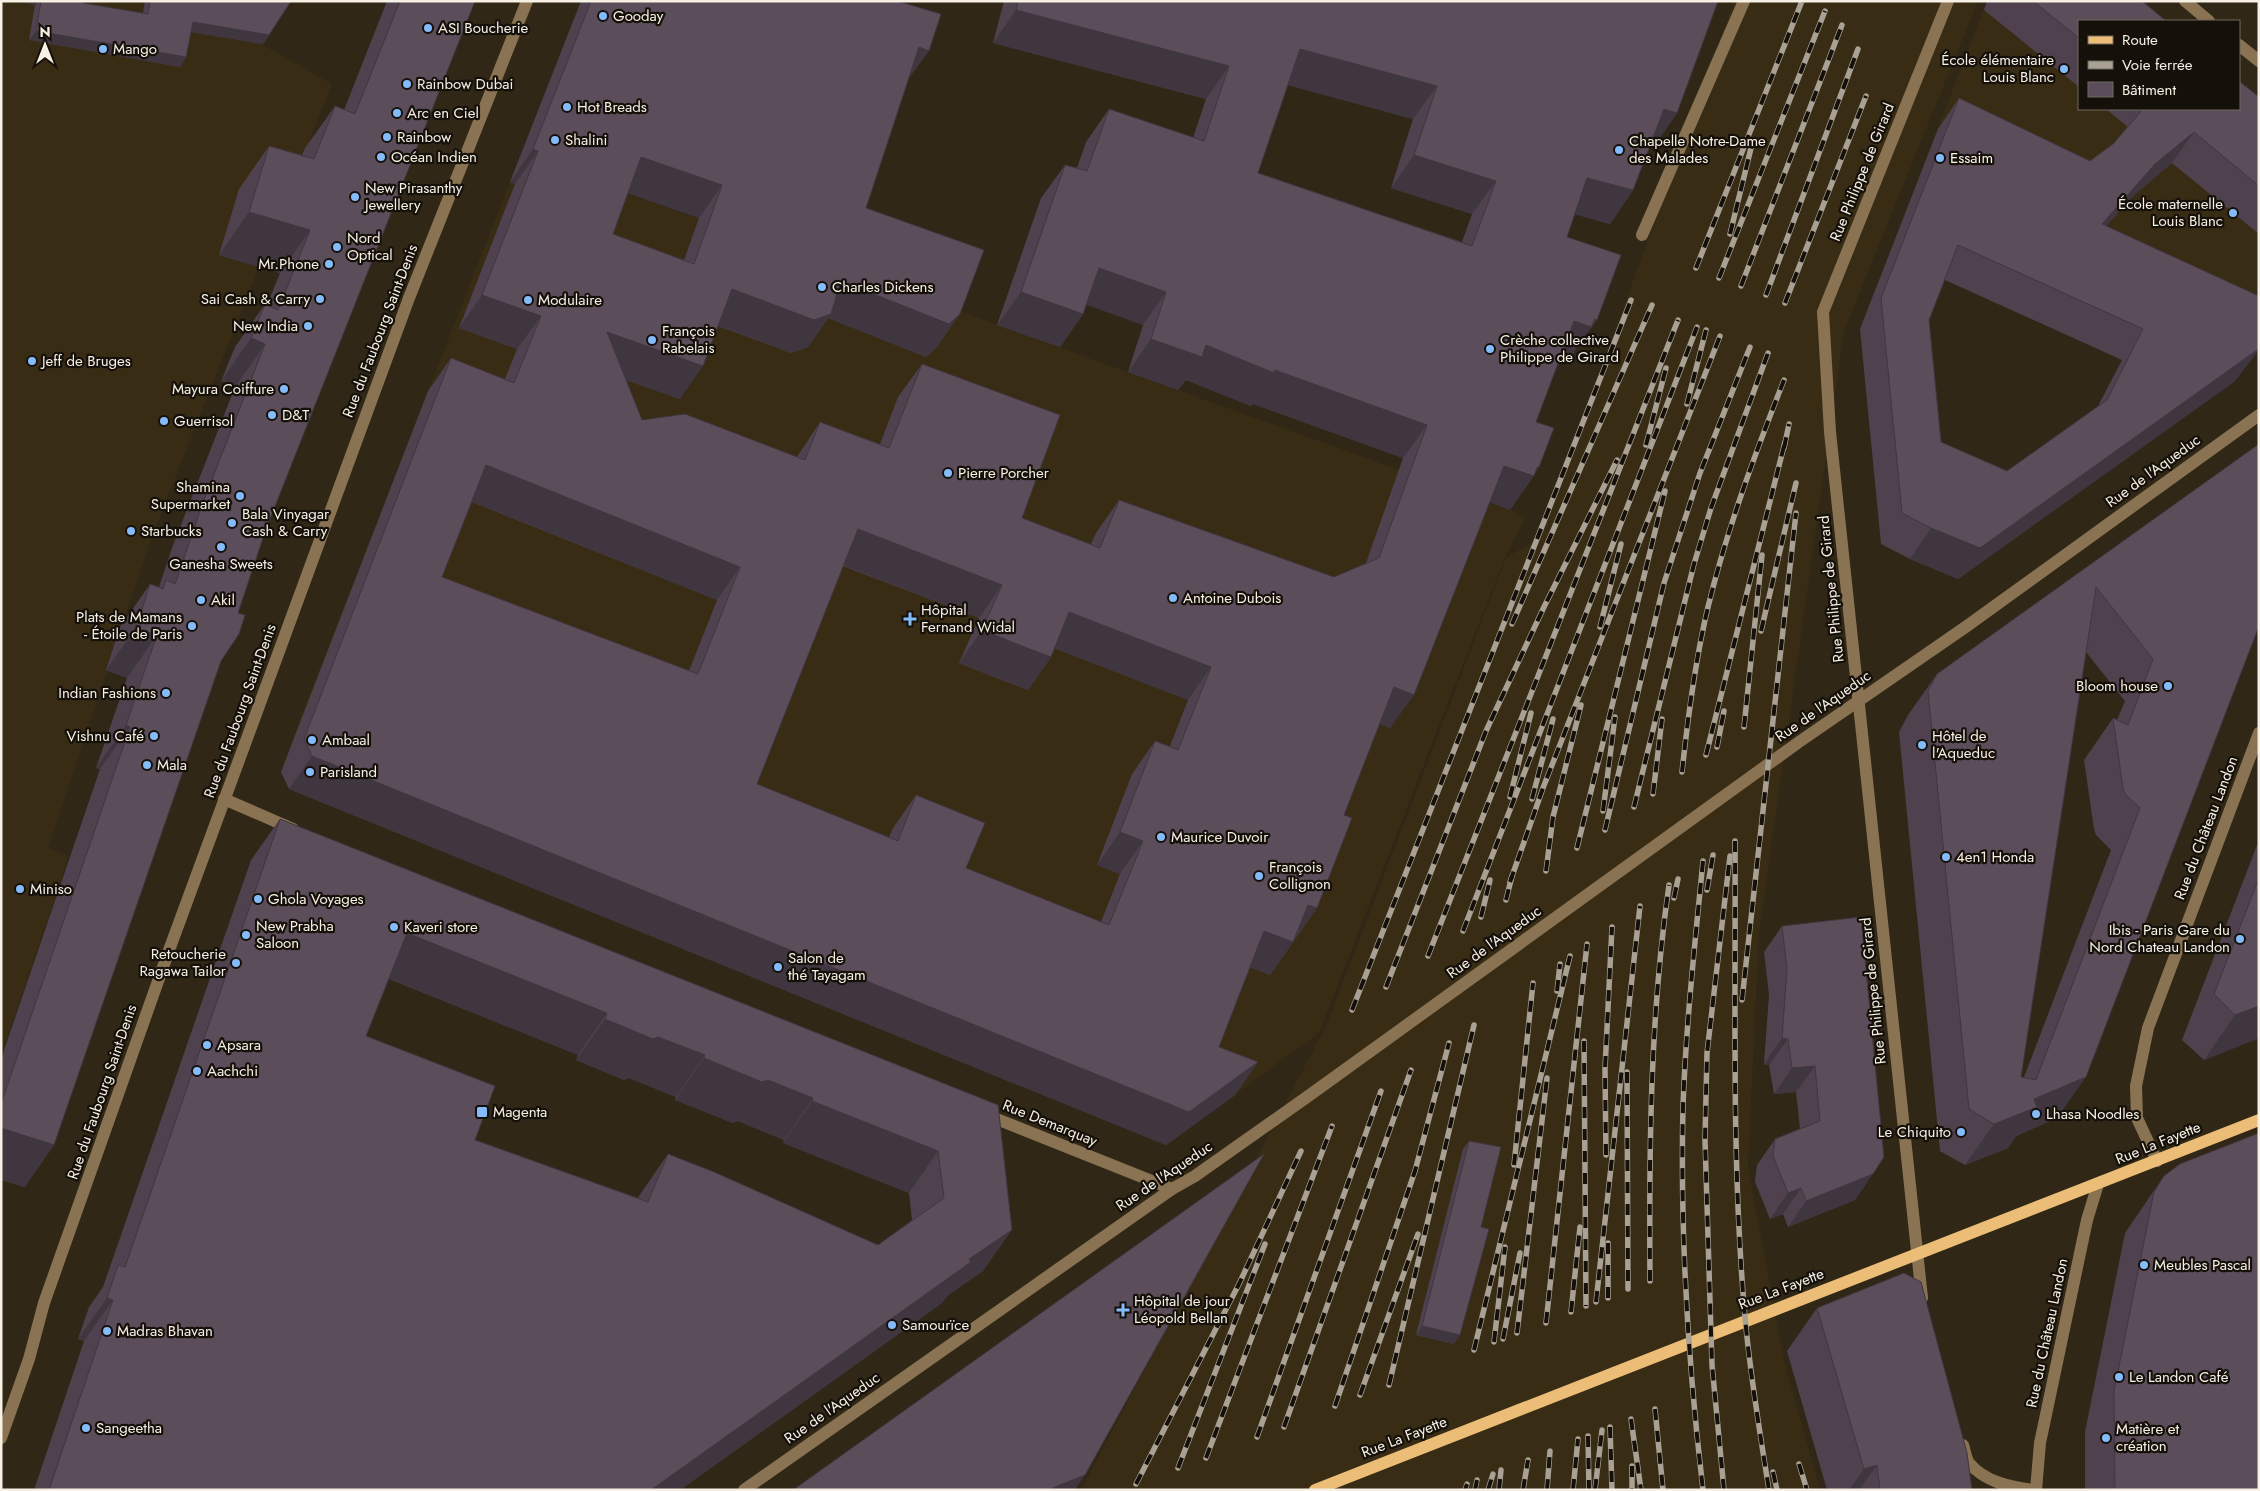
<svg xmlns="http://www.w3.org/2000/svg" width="2260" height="1491" viewBox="0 0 2260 1491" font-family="Jost,sans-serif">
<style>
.built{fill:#392c15}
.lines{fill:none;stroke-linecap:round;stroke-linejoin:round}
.minor{stroke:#897352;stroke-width:12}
.major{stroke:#ebbd77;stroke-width:12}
.rail-casing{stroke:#a9a194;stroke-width:5.5}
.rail{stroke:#151009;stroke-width:4;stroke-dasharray:11;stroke-linecap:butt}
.wall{fill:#4f424e;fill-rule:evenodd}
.shaded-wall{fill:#403640}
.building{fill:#5c4d5b;stroke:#403640;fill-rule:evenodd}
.poi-dot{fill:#84bcfb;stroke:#151009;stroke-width:2}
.labels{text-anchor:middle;stroke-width:4.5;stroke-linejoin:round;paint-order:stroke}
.poi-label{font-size:15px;fill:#f6f0e5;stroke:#151009;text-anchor:start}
.street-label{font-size:15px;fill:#f6f0e5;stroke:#151009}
</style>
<rect width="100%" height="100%" fill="#302716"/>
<g class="built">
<path d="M1,1H292L263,45L332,84L151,539L48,848L69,856L1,1056Z"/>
<path d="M1734,1H1978L1844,331L1759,933L1748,1168L1785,1364L1820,1490H1081L1327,1024L1506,558L1541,536Z"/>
<path d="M1987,1L2079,21V109H2214L2259,146V337L1918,179Z"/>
<path d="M520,156L834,266L1510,510L1526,517L1505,557L1319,1033L1166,1145L289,789L281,772L301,716Z"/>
</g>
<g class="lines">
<g class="minor">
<path d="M2185,1L2209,21"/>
<path d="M2239,45L2259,61"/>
<path d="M1642,235L1744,1"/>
<path d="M224,799L293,829"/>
<path d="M984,1114L1172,1189"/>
<path d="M2157,1161L2137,1118L2136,1086L2148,1028L2259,733"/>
<path d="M1922,1298L1830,432L1823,312L1948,1"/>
<path d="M1,1438L29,1359L44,1303L168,953L409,298L527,1"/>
<path d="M1963,1445C1965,1451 1966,1459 1969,1463C1985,1482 2010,1487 2033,1490"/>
<path d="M744,1490L1172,1189L1195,1176L1307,1097L1799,742L1967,626L2259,415"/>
<path d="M2036,1490L2040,1443L2087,1220L2098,1184"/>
</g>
<path class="major" d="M1315,1490L2259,1120"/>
<g class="rail-casing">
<g id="rail">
<path d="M1730,234L1752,144"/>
<path d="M1696,268L1802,1"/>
<path d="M1719,278L1825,11"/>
<path d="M1741,286L1842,25"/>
<path d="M1766,295L1858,49"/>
<path d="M1785,303L1866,96"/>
<path d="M1687,404L1706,330"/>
<path d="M1646,445L1666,368"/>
<path d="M1784,448L1789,424"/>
<path d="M1512,624L1652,305"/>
<path d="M1600,627L1621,544"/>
<path d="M1761,631L1796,483"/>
<path d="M1744,727L1762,555"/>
<path d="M1717,747L1724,711"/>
<path d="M1706,755L1785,442"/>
<path d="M1682,772C1688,716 1695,661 1708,607C1727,529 1755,454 1784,380"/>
<path d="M1653,794L1662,719"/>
<path d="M1510,797L1531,713"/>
<path d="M1532,799L1553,719"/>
<path d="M1634,807L1694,564L1711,508L1768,353"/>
<path d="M1603,811L1615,717"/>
<path d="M1605,830L1664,583L1700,473L1750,347"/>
<path d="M1735,841C1736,999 1731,1160 1745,1317C1750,1375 1760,1433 1769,1490"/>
<path d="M1577,848L1665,491"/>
<path d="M1703,861C1695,943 1686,1024 1683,1106C1680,1233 1688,1363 1703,1490"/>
<path d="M1546,871L1553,817L1581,705"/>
<path d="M1510,882L1543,788L1720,336"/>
<path d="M1707,890L1713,855"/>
<path d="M1674,898L1678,879"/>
<path d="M1506,900L1512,876"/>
<path d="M1481,917L1490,880"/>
<path d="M1463,931L1697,327"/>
<path d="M1428,956L1678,320"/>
<path d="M1386,987L1486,731L1544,607L1617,460"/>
<path d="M1557,991L1560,964"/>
<path d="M1742,1000L1796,513"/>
<path d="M1352,1010L1631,300"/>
<path d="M1584,1041L1586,1306"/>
<path d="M1627,1072L1628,1289"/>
<path d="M1606,1155L1605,1069L1612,927"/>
<path d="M1514,1165L1533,983"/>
<path d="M1650,1281C1649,1148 1650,1017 1669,885"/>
<path d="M1608,1298V1243"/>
<path d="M1596,1302L1640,906"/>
<path d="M1571,1312L1580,1227"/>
<path d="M1546,1323L1587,944"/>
<path d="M1517,1333L1547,1078"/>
<path d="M1503,1339L1520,1253"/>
<path d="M1494,1342L1505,1247"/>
<path d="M1474,1350L1570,956"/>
<path d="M1389,1385L1474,1025"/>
<path d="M1360,1395L1418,1234"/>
<path d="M1335,1406L1415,1171L1449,1043"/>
<path d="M1655,1409L1663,1490"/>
<path d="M1631,1419L1641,1490"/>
<path d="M1284,1427L1411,1070"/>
<path d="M1610,1427L1612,1490"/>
<path d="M1588,1436L1589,1490"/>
<path d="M1257,1437L1381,1091"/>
<path d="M1206,1458L1332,1126"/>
<path d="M1799,1464L1807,1490"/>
<path d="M1632,1466V1490"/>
<path d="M1178,1468L1265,1244"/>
<path d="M1773,1472L1777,1490"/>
<path d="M1136,1484L1239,1284L1301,1151"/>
<path d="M1465,1490L1467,1484"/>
<path d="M1475,1490L1477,1480"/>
<path d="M1488,1490L1493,1474"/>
<path d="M1499,1490L1501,1470"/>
<path d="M1523,1490L1528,1460"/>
<path d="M1547,1490L1550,1451"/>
<path d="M1573,1490L1578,1439"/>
<path d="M1595,1490L1602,1430"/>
<path d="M1724,1490L1712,1365L1705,1140L1707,1053L1730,856"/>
</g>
</g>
<use href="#rail" class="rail"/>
</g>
<g class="wall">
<path d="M19,1H83V3L143,13L145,1H291L263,44L191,32L186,57L180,67L29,40L35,5Z"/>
<path d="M387,1H475L266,529L221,661L25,1187L1,1180V1059L100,769L96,768L127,678L106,670L120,627L150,584L159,587L172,548L235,387L221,381L235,347L265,304L267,305L280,273L219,255L239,189L269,146L302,155L305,148L335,106L344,110Z"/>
<path d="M581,1H897L908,81L866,208L937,347L926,357L828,318L808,347L791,353L718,326L680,399L626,380L642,420L797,457L820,422L880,444L898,397L922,364L1022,518L1091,544L1096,533L1119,500L1334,577L1366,563L1403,458L1253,404L1251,406L1186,380L1178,390L1128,372L1143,325L1086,304L1083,314L1060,347L997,325L1041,198L1065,165L1077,168L1086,142L1109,109L1193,138L1206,99L993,43L1004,1H1718L1677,113L1654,146L1650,145L1633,190L1610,224L1575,214L1567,237L1574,353L1568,360L1560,357L1536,422L1539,467L1510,510L1490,502L1390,728L1379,723L1344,815L1317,908L1270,975L1250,967L1219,1047L1258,1062L1235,1095L1166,1145L289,789L281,772L428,391L451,358L505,379L517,349L459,328L515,184L510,182ZM1288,85L1413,119L1391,188L1472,214L1462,242L1258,173ZM628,193L699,218L684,260L613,234ZM472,502L717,600L689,671L442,577ZM843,566L979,618L959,663L1004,681L1028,690L1051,657L1054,648L1188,700L1170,746L1155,741L1132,774L1097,865L1120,874L1101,922L966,868L916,795L893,828L889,837L757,784Z"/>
<path d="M1987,1H2142L2079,21V87L1984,10Z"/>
<path d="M2259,97V234L2172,163L2134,195L2106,226L2235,381L1958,579L1910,559L1881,544L1860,329L1938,129L1959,98L2090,161L2113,144L2128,127L2106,109H2239ZM1945,280L2122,360L2098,406L2007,471L1941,442L1929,320Z"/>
<path d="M2259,444L2057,1118L2016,1136L2008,1148L1965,1165L1940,1151L1899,732L1908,715L1937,674ZM2086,652L2125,701L2117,720L2113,718L2084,760L2094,829L2096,835L2111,850L2024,1077H2021Z"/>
<path d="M280,819L998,1105L983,1271L947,1296L942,1303L680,1490H34L84,1341L78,1339L89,1307L103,1287L251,860ZM389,979L578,1055L576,1060L624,1080L629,1078L676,1097L675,1100L733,1123L738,1121L784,1140L783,1143L909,1193L912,1220L878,1245L668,1154L639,1196L638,1198L475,1140L366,1036Z"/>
<path d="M2259,840V1038L2204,1060L2182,1040Z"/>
<path d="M1782,926L1855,1200L1788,1227L1783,1214L1770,1219L1755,1182L1757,1165L1775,1139L1800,1129L1796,1092L1774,1094L1769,1065L1764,1064L1769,995L1764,952Z"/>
<path d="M1469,1141L1454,1344L1416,1335L1463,1149Z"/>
<path d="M2164,1176L2259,1490H2085V1432L2125,1233Z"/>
<path d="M1817,1308L1972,1490H1827L1787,1351Z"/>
</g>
<g class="shaded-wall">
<path d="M19,1H38L35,5Z"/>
<path d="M1016,10L1229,66L1206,99L993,43Z"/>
<path d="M193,22L269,35L263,44L186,31Z"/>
<path d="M36,31L186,57L180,67L29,40Z"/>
<path d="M919,47L929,51L905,84Z"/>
<path d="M1300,49L1437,86L1413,119L1277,82Z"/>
<path d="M1664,109L1677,113L1654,146L1640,142Z"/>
<path d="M2194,132L2172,163L2134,195L2080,255L2102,224L2155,164Z"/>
<path d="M533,149L538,151L515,184L510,182Z"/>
<path d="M1414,155L1496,181L1472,214L1391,188Z"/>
<path d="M641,157L722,185L699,218L618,190Z"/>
<path d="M1587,178L1633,190L1610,224L1563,211Z"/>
<path d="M249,212L310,230L280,273L219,255Z"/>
<path d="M1099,268L1166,292L1143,325L1076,301Z"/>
<path d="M841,281L960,314L937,347L926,357L828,318L808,347L791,353L709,322L732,289Z"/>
<path d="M1021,292L1083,314L1060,347L997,325Z"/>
<path d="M482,295L541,316L517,349L459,328Z"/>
<path d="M1595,319L1597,320L1568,360L1551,354L1574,321Z"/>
<path d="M607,332L703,366L680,399L584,365Z"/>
<path d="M251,338L265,344L235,387L221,381Z"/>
<path d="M1151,339L1206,345L1427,425L1403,458L1253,404L1251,406L1186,380L1178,390L1128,372Z"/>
<path d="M2259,347V350L2235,381L1958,579L1910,559L1931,528Z"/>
<path d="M486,465L740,567L717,600L463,498Z"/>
<path d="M1504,466L1539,467L1533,476H1534L1510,510L1481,499Z"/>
<path d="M858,529L1002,585L979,618L835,562Z"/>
<path d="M1069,612L1211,667L1188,700L1046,645Z"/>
<path d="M136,628L157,635L127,678L106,670Z"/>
<path d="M982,630L1051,657L1028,690L959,663Z"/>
<path d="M1394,687L1414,695L1390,728L1370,720Z"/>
<path d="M126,725L130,727L100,769L96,768Z"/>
<path d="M312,756L1258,1062L1235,1095L1166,1145L289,789Z"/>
<path d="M1120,832L1143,841L1120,874L1097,865Z"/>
<path d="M1308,905L1317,908L1294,941Z"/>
<path d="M1264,931L1293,942L1270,975L1241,964Z"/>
<path d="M407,933L607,1013L578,1055L378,974Z"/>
<path d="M2259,1006V1038L2204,1060L2235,1015Z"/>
<path d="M605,1019L658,1037L705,1055L676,1097L629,1078L624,1080L576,1060Z"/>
<path d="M1782,1038L1788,1039L1769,1065L1764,1064Z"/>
<path d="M704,1058L768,1080L813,1098L784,1140L738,1121L733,1123L675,1100Z"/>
<path d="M1815,1066L1796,1092L1774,1094L1792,1068Z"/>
<path d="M2086,1077L2057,1118L2016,1136L2008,1148L1965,1165L1994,1124L2034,1099Z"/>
<path d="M812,1101L938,1151L909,1193L783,1143Z"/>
<path d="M1,1128L54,1145L25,1187L1,1180Z"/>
<path d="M1873,1174L1855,1200L1788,1227L1806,1201Z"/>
<path d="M1801,1188L1783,1214L1770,1219L1788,1193Z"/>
<path d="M1012,1230L983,1271L947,1296L942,1303L680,1490H651L969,1259Z"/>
<path d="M107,1298L113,1300L84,1341L78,1339Z"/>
<path d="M1422,1326L1460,1335L1454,1344L1416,1335Z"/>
<path d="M1877,1465L1859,1490H1849L1864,1469Z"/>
<path d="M1085,1475L1075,1490H1048Z"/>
</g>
<g class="building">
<path d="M41,1H83V3L148,14L150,1H291L269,35L193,22L186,57L36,31Z"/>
<path d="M400,1H475L266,529L238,613L245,615L239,634L221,661L54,1145L1,1128V1104L130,727L126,725L157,635L136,628L150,584L163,589L166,580L175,584L202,505L265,344L251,338L265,304L278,310L310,230L249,212L269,146L314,159L335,106L355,114Z"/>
<path d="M591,1H897L941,14L929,51L919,47L866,208L984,250L960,314L949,324L841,281L831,314L814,320L732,289L703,366L607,332L642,420L685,414L805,460L820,422L889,448L922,364L1060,415L1022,518L1100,548L1119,500L1334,577L1379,558L1427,425L1275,370L1274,373L1206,345L1202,357L1151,339L1166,292L1099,268L1083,314L1021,292L1065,165L1087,171L1109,109L1204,141L1229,66L1016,10L1018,1H1718L1677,113L1664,109L1633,190L1587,178L1567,237L1621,255L1597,320L1595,319L1591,327L1574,321L1536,422L1554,428L1539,467H1537L1534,476L1504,466L1414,695L1394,687L1344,815L1352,818L1317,908L1308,905L1293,942L1264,931L1219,1047L1258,1062L1189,1112L312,756L304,739L451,358L514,383L541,316L482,295L538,151L533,149ZM1300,49L1437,86L1414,155L1496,181L1472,246L1258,173ZM641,157L722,185L694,264L613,234ZM486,465L740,567L698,674L442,577ZM858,529L1002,585L982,630L1027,648L1051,657L1069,612L1211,667L1178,750L1155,741L1120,832L1143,841L1109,925L966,868L985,823L916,795L898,841L757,784Z"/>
<path d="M2033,1H2142L2166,21H2079V38Z"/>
<path d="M2239,81L2259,97V186L2194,132L2155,164L2102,224L2259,296V347L2257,350L1980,548L1931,528L1902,513L1881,298L1959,98L2090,161L2113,144L2143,109H2239ZM1958,245L2143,329L2107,400L2007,471L1941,442L1929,320Z"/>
<path d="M2259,444V626L2086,1077L2034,1099L2037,1107L1994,1124L1969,1109L1928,691L1937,674ZM2096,587L2153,659L2128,725L2113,718L2123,788L2125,794L2140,808L2036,1080L2021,1077Z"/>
<path d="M280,819L998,1105L1012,1230L969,1259L971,1262L651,1490H49L113,1300L107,1298L118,1265L125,1267ZM407,933L607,1013L605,1019L653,1039L658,1037L705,1055L704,1058L762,1082L768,1080L813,1098L812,1101L938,1151L944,1198L878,1245L714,1172L668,1154L648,1202L475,1140L495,1086L366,1036Z"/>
<path d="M2259,878V1006L2235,1015L2214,994Z"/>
<path d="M1861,917L1884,1157L1873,1174L1806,1201L1801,1188L1788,1193L1773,1156L1775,1139L1820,1121L1815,1066L1792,1068L1788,1039L1782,1038L1787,969L1782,926Z"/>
<path d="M2259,1133V1490H2115L2114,1391L2154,1192L2164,1176L2180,1164Z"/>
<path d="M1469,1141L1501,1147L1481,1227L1489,1229L1460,1335L1422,1326Z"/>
<path d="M1264,1154L1085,1475L1048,1490H793Z"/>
<path d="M1904,1273L1921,1282L1967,1453L1972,1490H1880L1877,1465L1864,1469L1817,1308Z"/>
</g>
<g class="poi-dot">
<circle cx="603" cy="16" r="5"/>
<circle cx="428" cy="28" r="5"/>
<circle cx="103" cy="49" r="5"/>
<circle cx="2064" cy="69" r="5"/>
<circle cx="407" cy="84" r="5"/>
<circle cx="567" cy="107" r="5"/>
<circle cx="397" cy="113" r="5"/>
<circle cx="387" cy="137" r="5"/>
<circle cx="555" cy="140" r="5"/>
<circle cx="1619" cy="150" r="5"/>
<circle cx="381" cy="157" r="5"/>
<circle cx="1940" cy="158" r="5"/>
<circle cx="355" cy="197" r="5"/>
<circle cx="2233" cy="213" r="5"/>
<circle cx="337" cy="247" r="5"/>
<circle cx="329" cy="264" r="5"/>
<circle cx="822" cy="287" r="5"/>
<circle cx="320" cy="299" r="5"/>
<circle cx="528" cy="300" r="5"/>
<circle cx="308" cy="326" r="5"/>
<circle cx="652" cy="340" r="5"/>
<circle cx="1490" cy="349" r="5"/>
<circle cx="32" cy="361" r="5"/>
<circle cx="284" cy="389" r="5"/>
<circle cx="272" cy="415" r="5"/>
<circle cx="164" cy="421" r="5"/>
<circle cx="948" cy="473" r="5"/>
<circle cx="240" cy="496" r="5"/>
<circle cx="232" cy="523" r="5"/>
<circle cx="131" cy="531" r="5"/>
<circle cx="221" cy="547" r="5"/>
<circle cx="1173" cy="598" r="5"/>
<circle cx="201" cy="600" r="5"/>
<path d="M907.5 611.5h5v5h5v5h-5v5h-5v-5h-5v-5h5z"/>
<circle cx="192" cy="626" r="5"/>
<circle cx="2168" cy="686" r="5"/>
<circle cx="166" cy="693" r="5"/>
<circle cx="154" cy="736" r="5"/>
<circle cx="312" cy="740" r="5"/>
<circle cx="1922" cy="745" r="5"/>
<circle cx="147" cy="765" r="5"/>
<circle cx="310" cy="772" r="5"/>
<circle cx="1161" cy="837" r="5"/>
<circle cx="1946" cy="857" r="5"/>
<circle cx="1259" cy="876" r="5"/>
<circle cx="20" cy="889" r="5"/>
<circle cx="258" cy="899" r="5"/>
<circle cx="394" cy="927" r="5"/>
<circle cx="246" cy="935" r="5"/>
<circle cx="2240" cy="939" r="5"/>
<circle cx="236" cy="963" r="5"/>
<circle cx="778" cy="967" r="5"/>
<circle cx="207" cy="1045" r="5"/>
<circle cx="197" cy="1071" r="5"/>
<rect x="476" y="1106" width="12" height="12" rx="2.5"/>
<circle cx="2036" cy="1114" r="5"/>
<circle cx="1961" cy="1132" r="5"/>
<circle cx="2144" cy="1265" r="5"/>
<path d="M1120.5 1302.5h5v5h5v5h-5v5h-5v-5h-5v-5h5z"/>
<circle cx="892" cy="1325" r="5"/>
<circle cx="107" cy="1331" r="5"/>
<circle cx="2119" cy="1377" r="5"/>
<circle cx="86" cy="1428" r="5"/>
<circle cx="2106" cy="1438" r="5"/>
</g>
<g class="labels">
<g class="poi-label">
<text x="613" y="21">Gooday</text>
<text x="438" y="33">ASI Boucherie</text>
<text x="113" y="54">Mango</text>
<text x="2054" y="65" text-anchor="end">École élémentaire<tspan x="2054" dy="17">Louis Blanc</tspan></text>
<text x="417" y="89">Rainbow Dubai</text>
<text x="577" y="112">Hot Breads</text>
<text x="407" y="118">Arc en Ciel</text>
<text x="397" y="142">Rainbow</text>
<text x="565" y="145">Shalini</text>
<text x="1629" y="146">Chapelle Notre-Dame<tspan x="1629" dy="17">des Malades</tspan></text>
<text x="391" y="162">Océan Indien</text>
<text x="1950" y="163">Essaim</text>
<text x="365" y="193">New Pirasanthy<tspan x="365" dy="17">Jewellery</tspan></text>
<text x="2223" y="209" text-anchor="end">École maternelle<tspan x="2223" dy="17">Louis Blanc</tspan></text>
<text x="347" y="243">Nord<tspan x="347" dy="17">Optical</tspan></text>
<text x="319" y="269" text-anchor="end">Mr.Phone</text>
<text x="832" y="292">Charles Dickens</text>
<text x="310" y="304" text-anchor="end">Sai Cash &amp; Carry</text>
<text x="538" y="305">Modulaire</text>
<text x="298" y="331" text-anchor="end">New India</text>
<text x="662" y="336">François<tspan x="662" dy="17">Rabelais</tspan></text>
<text x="1500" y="345">Crèche collective<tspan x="1500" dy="17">Philippe de Girard</tspan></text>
<text x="42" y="366">Jeff de Bruges</text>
<text x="274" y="394" text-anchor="end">Mayura Coiffure</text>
<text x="282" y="420">D&amp;T</text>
<text x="174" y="426">Guerrisol</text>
<text x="958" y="478">Pierre Porcher</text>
<text x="230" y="492" text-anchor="end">Shamina<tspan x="230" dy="17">Supermarket</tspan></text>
<text x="242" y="519">Bala Vinyagar<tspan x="242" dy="17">Cash &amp; Carry</tspan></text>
<text x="141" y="536">Starbucks</text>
<text x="221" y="569" text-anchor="middle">Ganesha Sweets</text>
<text x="1183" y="603">Antoine Dubois</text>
<text x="211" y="605">Akil</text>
<text x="921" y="615">Hôpital<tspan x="921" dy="17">Fernand Widal</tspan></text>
<text x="182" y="622" text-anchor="end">Plats de Mamans<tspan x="182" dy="17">- Étoile de Paris</tspan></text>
<text x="2158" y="691" text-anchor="end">Bloom house</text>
<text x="156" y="698" text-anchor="end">Indian Fashions</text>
<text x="144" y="741" text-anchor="end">Vishnu Café</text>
<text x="1932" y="741">Hôtel de<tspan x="1932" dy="17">l'Aqueduc</tspan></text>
<text x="322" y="745">Ambaal</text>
<text x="157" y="770">Mala</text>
<text x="320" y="777">Parisland</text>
<text x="1171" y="842">Maurice Duvoir</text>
<text x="1956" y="862">4en1 Honda</text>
<text x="1269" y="872">François<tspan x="1269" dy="17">Collignon</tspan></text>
<text x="30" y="894">Miniso</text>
<text x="268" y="904">Ghola Voyages</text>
<text x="256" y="931">New Prabha<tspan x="256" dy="17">Saloon</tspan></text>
<text x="404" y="932">Kaveri store</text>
<text x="2230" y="935" text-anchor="end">Ibis - Paris Gare du<tspan x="2230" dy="17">Nord Chateau Landon</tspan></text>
<text x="226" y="959" text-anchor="end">Retoucherie<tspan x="226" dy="17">Ragawa Tailor</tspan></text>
<text x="788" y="963">Salon de<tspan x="788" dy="17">thé Tayagam</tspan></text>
<text x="217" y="1050">Apsara</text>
<text x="207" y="1076">Aachchi</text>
<text x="493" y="1117">Magenta</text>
<text x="2046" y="1119">Lhasa Noodles</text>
<text x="1951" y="1137" text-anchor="end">Le Chiquito</text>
<text x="2154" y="1270">Meubles Pascal</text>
<text x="1134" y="1306">Hôpital de jour<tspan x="1134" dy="17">Léopold Bellan</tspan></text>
<text x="902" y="1330">Samourïce</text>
<text x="117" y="1336">Madras Bhavan</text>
<text x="2129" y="1382">Le Landon Café</text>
<text x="96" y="1433">Sangeetha</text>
<text x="2116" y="1434">Matière et<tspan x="2116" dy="17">création</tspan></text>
</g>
<g class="street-label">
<text transform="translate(1862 172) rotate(-68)" y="5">Rue Philippe de Girard</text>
<text transform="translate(380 331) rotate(-69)" y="5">Rue du Faubourg Saint-Denis</text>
<text transform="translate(2153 471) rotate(-36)" y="5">Rue de l'Aqueduc</text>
<text transform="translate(1831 589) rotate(-96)" y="5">Rue Philippe de Girard</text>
<text transform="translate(1823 706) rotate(-35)" y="5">Rue de l'Aqueduc</text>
<text transform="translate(240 711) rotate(-70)" y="5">Rue du Faubourg Saint-Denis</text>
<text transform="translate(2206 828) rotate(-69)" y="5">Rue du Château Landon</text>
<text transform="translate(1494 942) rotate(-36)" y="5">Rue de l'Aqueduc</text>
<text transform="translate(1873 991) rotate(-96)" y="5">Rue Philippe de Girard</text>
<text transform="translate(102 1092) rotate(-71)" y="5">Rue du Faubourg Saint-Denis</text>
<text transform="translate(1050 1123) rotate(22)" y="5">Rue Demarquay</text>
<text transform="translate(2158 1143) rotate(-22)" y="5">Rue La Fayette</text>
<text transform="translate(1164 1176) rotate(-34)" y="5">Rue de l'Aqueduc</text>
<text transform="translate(1781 1289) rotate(-21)" y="5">Rue La Fayette</text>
<text transform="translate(2047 1333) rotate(-78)" y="5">Rue du Château Landon</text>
<text transform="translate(832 1408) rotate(-35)" y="5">Rue de l'Aqueduc</text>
<text transform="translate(1404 1437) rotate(-21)" y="5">Rue La Fayette</text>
</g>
</g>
<rect width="2260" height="1491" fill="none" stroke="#f6f0e5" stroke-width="5"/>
<rect x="2078" y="20" width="162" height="90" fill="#151009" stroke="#6f6a61"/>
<rect x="2088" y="36" width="25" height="8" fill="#ebbd77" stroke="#6f6a61"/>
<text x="2122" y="45" font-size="15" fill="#f6f0e5">Route</text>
<rect x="2088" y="61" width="25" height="8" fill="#a9a194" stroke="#6f6a61"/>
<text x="2122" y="70" font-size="15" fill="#f6f0e5">Voie ferrée</text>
<rect x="2088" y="82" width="25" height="15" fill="#5c4d5b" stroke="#6f6a61"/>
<text x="2122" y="95" font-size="15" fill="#f6f0e5">Bâtiment</text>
<g transform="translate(45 45)" stroke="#151009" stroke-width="4" paint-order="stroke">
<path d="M0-4L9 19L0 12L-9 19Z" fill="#f6f0e5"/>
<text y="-8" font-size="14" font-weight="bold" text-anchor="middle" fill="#f6f0e5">N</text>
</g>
</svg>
